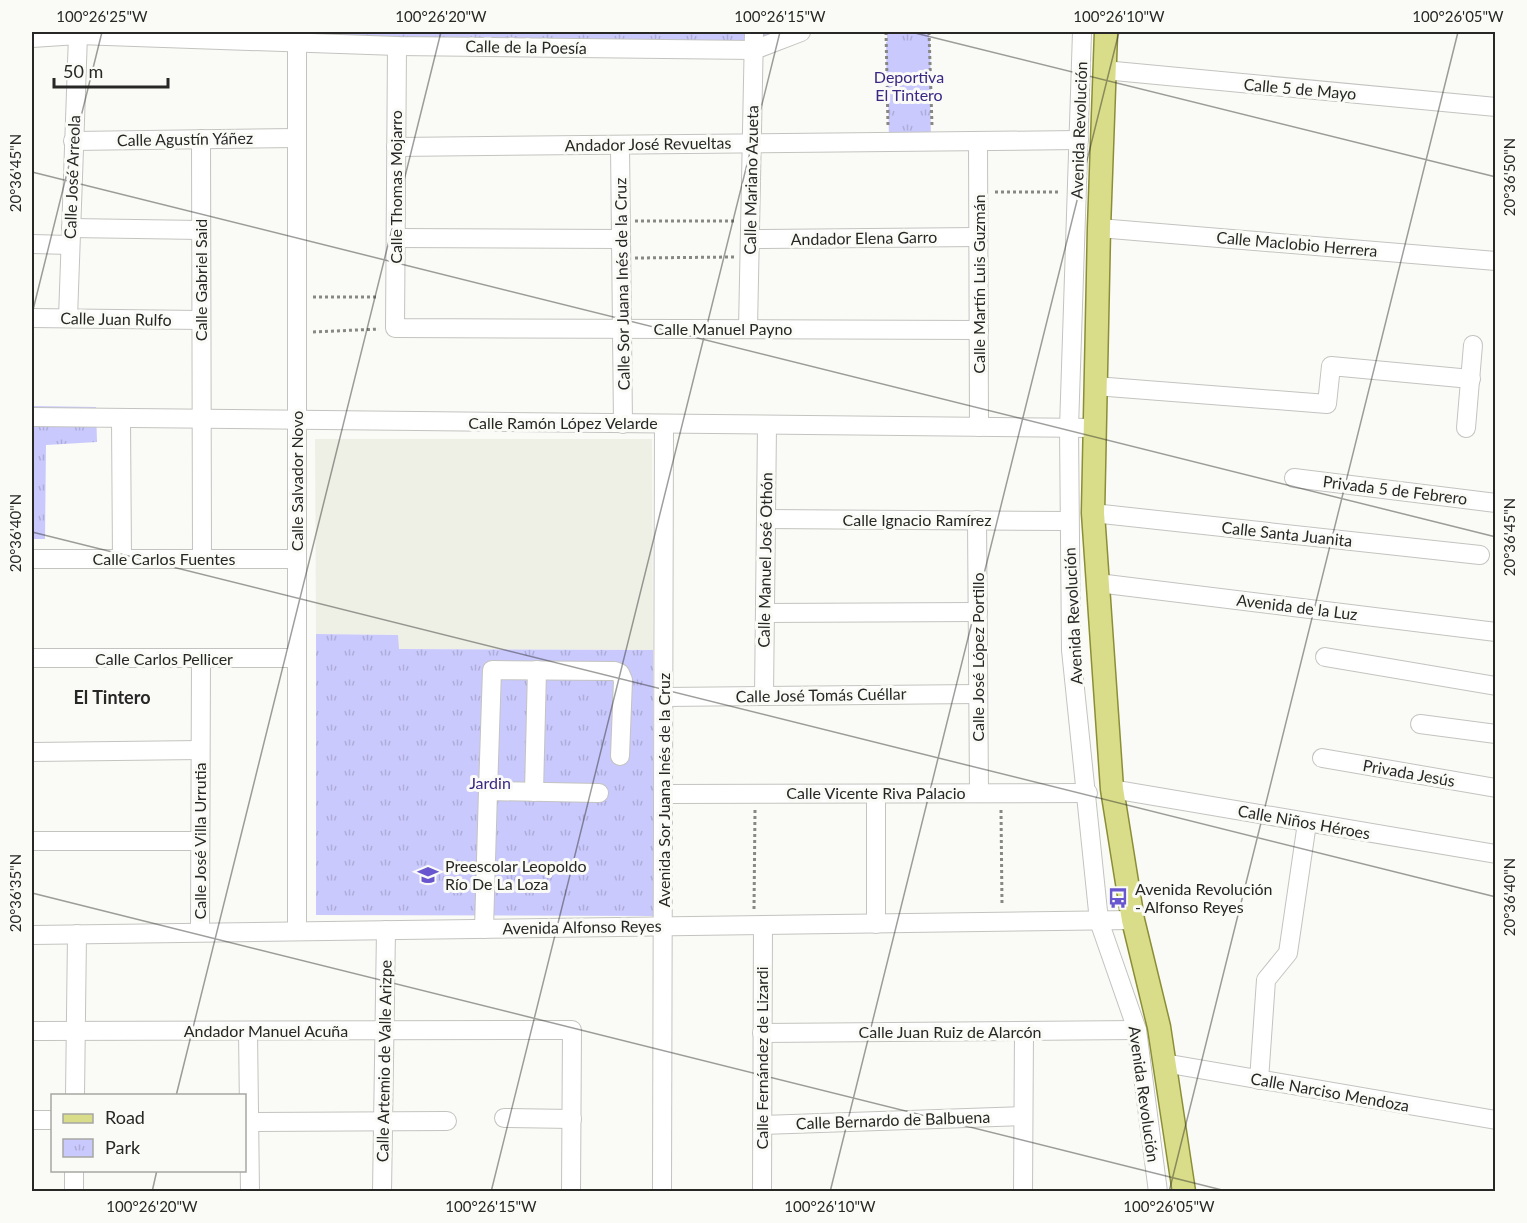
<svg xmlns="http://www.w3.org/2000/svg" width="1527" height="1223" viewBox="0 0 1527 1223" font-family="Lato,sans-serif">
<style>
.built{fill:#eff0e5}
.park{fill:url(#park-tufts)}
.pitch{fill:#cac9fd}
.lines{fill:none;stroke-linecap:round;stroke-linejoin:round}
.minor-casing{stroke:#c3c4c0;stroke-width:20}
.major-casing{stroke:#8a8e34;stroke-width:25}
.path{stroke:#878784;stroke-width:3;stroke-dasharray:3 3;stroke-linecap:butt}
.minor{stroke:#fff;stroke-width:18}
.major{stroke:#d9dd89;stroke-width:22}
.ticks{fill:none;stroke:#272726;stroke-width:1.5;stroke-opacity:0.45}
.labels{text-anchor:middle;stroke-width:6;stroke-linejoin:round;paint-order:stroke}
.street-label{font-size:16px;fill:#272726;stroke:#fafaf6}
.park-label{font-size:16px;fill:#3a2784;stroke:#fafaf6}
.poi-label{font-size:16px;fill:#272726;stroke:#fafaf6;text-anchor:start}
.neighbourhood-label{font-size:18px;font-weight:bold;fill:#272726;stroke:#fafaf6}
.neatline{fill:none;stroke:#272726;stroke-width:2}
.ticks-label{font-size:15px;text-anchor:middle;fill:#272726}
</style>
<defs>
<pattern id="park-tufts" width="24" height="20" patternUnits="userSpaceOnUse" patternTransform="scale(1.5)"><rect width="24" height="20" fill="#cac9fd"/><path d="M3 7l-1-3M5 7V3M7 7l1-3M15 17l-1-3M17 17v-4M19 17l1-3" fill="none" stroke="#aeadd9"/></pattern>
</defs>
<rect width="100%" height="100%" fill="#fafaf6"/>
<path class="built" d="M315,439H652L653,650L398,649V635L316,634Z"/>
<g class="park">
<path d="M112,32H789L728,45Z"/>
<path d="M887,32H929L931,142L889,143Z"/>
<path d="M32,406L96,407L97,442L46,445L45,539H32Z"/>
<path d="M316,634L398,635L399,649L653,650V916L316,915Z"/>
</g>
<path class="pitch" d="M930,41L931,105L887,106L886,42Z"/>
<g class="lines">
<g class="minor-casing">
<g id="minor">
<path d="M1082,32L1069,428L1071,650L1099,921L1137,1030L1158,1192"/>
<path d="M32,38L78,35L397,46L754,50L801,32"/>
<path d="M397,46L395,328L979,330"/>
<path d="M1104,70L1496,107"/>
<path d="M201,139L202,559"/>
<path d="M73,141L297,138"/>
<path d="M978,141L979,427"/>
<path d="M620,145L623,424"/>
<path d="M396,147L1079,140"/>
<path d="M71,228L201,230"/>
<path d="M1099,228L1496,261"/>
<path d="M396,238L621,239"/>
<path d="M750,239L978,237"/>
<path d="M32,244L70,245"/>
<path d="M32,318L201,320"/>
<path d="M68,318L78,35"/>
<path d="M748,329L754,32"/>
<path d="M1095,386L1327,404L1331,366L1471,379"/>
<path d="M32,417L1094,428"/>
<path d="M121,419L122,559"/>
<path d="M1466,428L1473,345"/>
<path d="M1294,478L1496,503"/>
<path d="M1093,513L1480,555"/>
<path d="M766,519L1069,521"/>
<path d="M977,520L979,793"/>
<path d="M32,559H297"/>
<path d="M1098,583L1496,632"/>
<path d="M765,613L978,612"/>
<path d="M1325,657L1496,686"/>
<path d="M32,658H297"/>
<path d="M764,696L767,425"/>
<path d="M664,697L978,694"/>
<path d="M1420,724L1496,734"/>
<path d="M32,752L200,750"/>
<path d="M1322,758L1496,788"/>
<path d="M1112,789L1496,854"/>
<path d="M488,791L492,670L615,671L620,673L623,680L620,756"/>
<path d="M534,792L537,670"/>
<path d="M664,794L1088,793"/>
<path d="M876,794V924"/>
<path d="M32,841H200"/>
<path d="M484,929L488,791L599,793"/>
<path d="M297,931V32"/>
<path d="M200,932L201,659"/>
<path d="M32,935L1133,920"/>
<path d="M32,1031L572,1030L571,1192"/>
<path d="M248,1031L250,1192"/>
<path d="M762,1033L1137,1030"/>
<path d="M1164,1063L1496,1120"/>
<path d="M1259,1080L1266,980L1288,953L1307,823"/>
<path d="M75,1096L77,934"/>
<path d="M504,1118L572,1119"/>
<path d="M32,1120H52"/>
<path d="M244,1122L447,1121"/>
<path d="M762,1125L1023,1116"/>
<path d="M74,1192V1170"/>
<path d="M382,1192L386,930"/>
<path d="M662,1192L664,424"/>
<path d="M762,1192L763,925"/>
<path d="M1023,1192L1024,1032"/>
</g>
</g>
<g class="major-casing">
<path id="major" d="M1106,32L1099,228L1093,513L1112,789L1133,920L1159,1027L1184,1192"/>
</g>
<g class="path">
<path d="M886,32L888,126"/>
<path d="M929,32L932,126"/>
<path d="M995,192H1060"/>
<path d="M635,221H736"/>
<path d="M635,258L734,257"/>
<path d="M313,297H379"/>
<path d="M313,332L379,329"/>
<path d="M1001,810L1002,905"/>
<path d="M754,909L755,810"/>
</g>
<use href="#minor" class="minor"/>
<use href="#major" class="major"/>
</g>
<path class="ticks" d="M911,32L1496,177M32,172L1496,537M32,314L102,32M32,532L1496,897M32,893L1230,1192M176,1096L441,32M152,1192L157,1170M491,1192L780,32M830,1192L1119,32M1169,1192L1458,32"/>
<defs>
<g id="school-bare" transform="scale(1.62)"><path d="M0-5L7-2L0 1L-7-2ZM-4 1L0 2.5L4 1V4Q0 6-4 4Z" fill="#6856cf" stroke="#fafaf6" stroke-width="2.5" paint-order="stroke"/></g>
<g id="bus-bare" transform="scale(1.62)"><path d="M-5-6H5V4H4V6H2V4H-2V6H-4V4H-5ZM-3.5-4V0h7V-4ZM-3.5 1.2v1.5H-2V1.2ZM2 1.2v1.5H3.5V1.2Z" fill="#6856cf" stroke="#fafaf6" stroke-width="2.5" paint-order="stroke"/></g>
</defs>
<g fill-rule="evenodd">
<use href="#school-bare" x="428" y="875"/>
<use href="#bus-bare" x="1118" y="898"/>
</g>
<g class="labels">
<g class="street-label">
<text transform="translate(526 47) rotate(1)" y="6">Calle de la Poesía</text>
<text transform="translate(1300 89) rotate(5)" y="6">Calle 5 de Mayo</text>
<text transform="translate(1079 130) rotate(-88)" y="6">Avenida Revolución</text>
<text transform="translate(185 139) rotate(-1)" y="6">Calle Agustín Yáñez</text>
<text transform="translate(648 144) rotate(-1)" y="6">Andador José Revueltas</text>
<text transform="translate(72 177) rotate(-88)" y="6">Calle José Arreola</text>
<text transform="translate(751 180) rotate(-89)" y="6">Calle Mariano Azueta</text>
<text transform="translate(396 187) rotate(-90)" y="6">Calle Thomas Mojarro</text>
<text transform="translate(864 238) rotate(-1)" y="6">Andador Elena Garro</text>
<text transform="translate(1297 244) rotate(5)" y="6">Calle Maclobio Herrera</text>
<text transform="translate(201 280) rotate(-90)" y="6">Calle Gabriel Said</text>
<text transform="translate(622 284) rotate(-91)" y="6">Calle Sor Juana Inés de la Cruz</text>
<text transform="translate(979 284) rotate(-90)" y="6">Calle Martín Luis Guzmán</text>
<text transform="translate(116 319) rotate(1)" y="6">Calle Juan Rulfo</text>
<text x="723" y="335">Calle Manuel Payno</text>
<text x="563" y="429">Calle Ramón López Velarde</text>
<text transform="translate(297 481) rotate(-90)" y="6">Calle Salvador Novo</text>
<text transform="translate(1395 490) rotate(7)" y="6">Privada 5 de Febrero</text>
<text x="917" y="526">Calle Ignacio Ramírez</text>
<text transform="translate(1287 534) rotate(6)" y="6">Calle Santa Juanita</text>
<text x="164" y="565">Calle Carlos Fuentes</text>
<text transform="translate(765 560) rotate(-89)" y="6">Calle Manuel José Othón</text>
<text transform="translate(1297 607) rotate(7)" y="6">Avenida de la Luz</text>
<text transform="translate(1073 616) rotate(-93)" y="6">Avenida Revolución</text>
<text transform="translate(978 657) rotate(-90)" y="6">Calle José López Portillo</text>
<text x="164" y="665">Calle Carlos Pellicer</text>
<text transform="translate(821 695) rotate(-1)" y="6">Calle José Tomás Cuéllar</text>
<text transform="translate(1409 773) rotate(10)" y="6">Privada Jesús</text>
<text transform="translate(664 790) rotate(-90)" y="6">Avenida Sor Juana Inés de la Cruz</text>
<text x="876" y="799">Calle Vicente Riva Palacio</text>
<text transform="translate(1304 822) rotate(10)" y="6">Calle Niños Héroes</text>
<text transform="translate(200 841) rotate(-90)" y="6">Calle José Villa Urrutia</text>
<text transform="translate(582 927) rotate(-1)" y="6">Avenida Alfonso Reyes</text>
<text x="266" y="1037">Andador Manuel Acuña</text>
<text x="950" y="1038">Calle Juan Ruiz de Alarcón</text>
<text transform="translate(762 1058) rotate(-90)" y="6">Calle Fernández de Lizardi</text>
<text transform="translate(384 1061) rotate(-89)" y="6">Calle Artemio de Valle Arizpe</text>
<text transform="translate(1330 1092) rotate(10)" y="6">Calle Narciso Mendoza</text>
<text transform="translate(1144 1094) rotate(82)" y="6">Avenida Revolución</text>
<text transform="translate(893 1120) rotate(-2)" y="6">Calle Bernardo de Balbuena</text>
</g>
<g class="park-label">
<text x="909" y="83">Deportiva<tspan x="909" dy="18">El Tintero</tspan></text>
<text x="490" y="789">Jardin</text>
</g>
<g class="poi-label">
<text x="445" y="872">Preescolar Leopoldo<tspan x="445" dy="18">Río De La Loza</tspan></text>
<text x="1135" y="895">Avenida Revolución<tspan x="1135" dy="18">- Alfonso Reyes</tspan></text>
</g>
<g class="neighbourhood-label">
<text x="112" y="704">El Tintero</text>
</g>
</g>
<rect width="1527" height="1223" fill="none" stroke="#fafaf6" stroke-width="66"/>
<rect x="51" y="1094" width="195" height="78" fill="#fafaf6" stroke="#a6a6a3" stroke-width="1.5"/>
<rect x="63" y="1114" width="30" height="9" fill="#d9dd89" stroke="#a6a6a3" stroke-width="1.5"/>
<text x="105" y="1124" font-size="18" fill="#272726">Road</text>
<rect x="63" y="1139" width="30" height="18" fill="url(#park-tufts)" stroke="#a6a6a3" stroke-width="1.5"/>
<text x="105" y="1154" font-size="18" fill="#272726">Park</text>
<path d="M54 78v9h114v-9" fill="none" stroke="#272726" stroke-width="3"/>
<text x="63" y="78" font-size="18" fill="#272726" stroke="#fafaf6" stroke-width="4.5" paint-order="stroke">50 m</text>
<rect x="33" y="33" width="1461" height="1157" class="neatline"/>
<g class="ticks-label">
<text x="102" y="22">100°26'25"W</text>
<text x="441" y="22">100°26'20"W</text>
<text x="780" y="22">100°26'15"W</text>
<text x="1119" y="22">100°26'10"W</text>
<text x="1458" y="22">100°26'05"W</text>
<text transform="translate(16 173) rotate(-90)" y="5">20°36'45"N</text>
<text transform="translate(1510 177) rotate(-90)" y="5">20°36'50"N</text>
<text transform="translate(16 533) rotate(-90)" y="5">20°36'40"N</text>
<text transform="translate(1510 537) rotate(-90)" y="5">20°36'45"N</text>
<text transform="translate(16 893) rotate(-90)" y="5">20°36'35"N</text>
<text transform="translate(1510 897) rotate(-90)" y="5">20°36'40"N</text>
<text x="152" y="1212">100°26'20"W</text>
<text x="491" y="1212">100°26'15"W</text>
<text x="830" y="1212">100°26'10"W</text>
<text x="1169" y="1212">100°26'05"W</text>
</g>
</svg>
